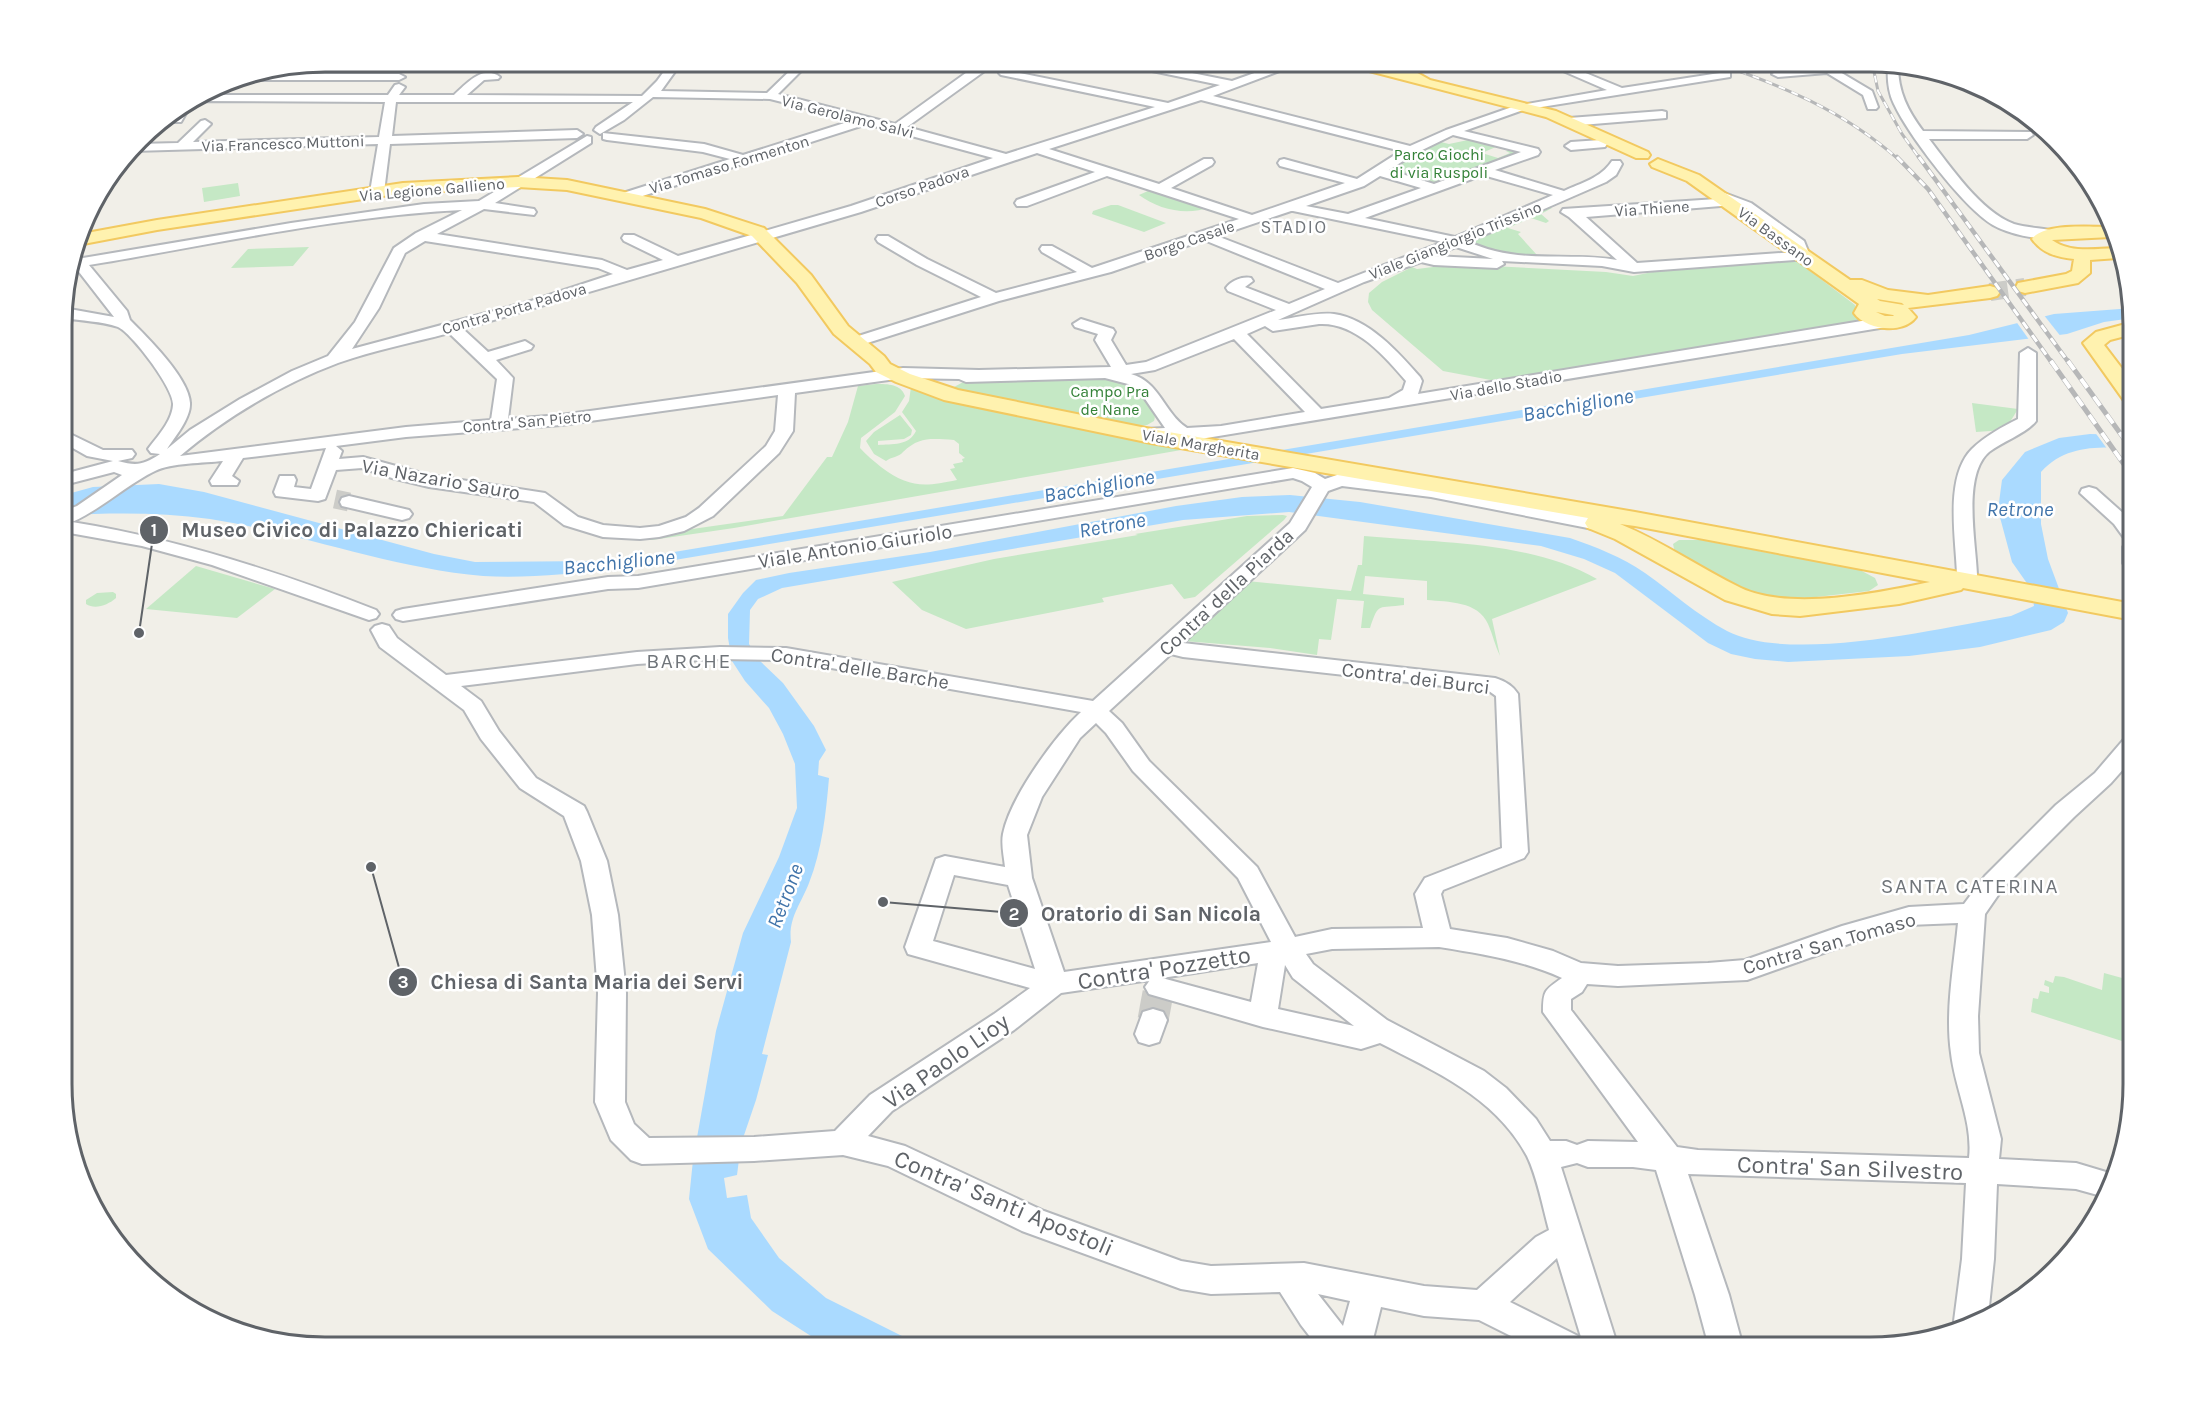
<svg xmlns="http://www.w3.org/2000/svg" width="2195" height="1409" viewBox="0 0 2195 1409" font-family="Karla,sans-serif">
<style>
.green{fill:#c5e8c5}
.water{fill:#aadaff}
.pier{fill:#f1efe8}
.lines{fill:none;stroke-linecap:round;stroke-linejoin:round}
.minor-tunnel-far1{stroke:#ccccc8;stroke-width:19;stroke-dasharray:19 9;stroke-linecap:butt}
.minor-tunnel{stroke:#ccccc8;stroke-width:31;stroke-dasharray:31 16;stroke-linecap:butt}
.major-tunnel{stroke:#ccccc8;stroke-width:18;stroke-dasharray:18 9;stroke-linecap:butt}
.minor-casing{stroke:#b5b8bc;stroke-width:4}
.major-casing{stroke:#f2c960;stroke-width:4}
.minor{fill:#fff;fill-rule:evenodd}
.major{fill:#fff2af;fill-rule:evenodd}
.rail-far2-casing{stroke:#b6b7b8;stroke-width:3}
.rail-far1-casing{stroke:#b6b7b8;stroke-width:4.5}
.rail-casing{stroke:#b6b7b8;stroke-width:5}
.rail-far2{stroke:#fff;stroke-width:2;stroke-dasharray:7;stroke-linecap:butt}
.rail-far1{stroke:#fff;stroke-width:3;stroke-dasharray:8;stroke-linecap:butt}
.rail{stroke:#fff;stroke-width:4;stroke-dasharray:11;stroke-linecap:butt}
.labels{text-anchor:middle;stroke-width:5;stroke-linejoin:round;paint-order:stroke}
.far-street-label{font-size:16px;fill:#5f6368;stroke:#fff}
.far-park-label{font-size:16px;fill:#348238;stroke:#fff}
.far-quarter-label{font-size:18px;letter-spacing:1.5px;fill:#70757a;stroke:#fff}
.street-label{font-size:20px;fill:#5f6368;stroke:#fff}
.water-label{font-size:21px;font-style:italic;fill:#4174aa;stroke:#fff}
.neighbourhood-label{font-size:21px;letter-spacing:1.5px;fill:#70757a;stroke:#fff}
.near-street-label{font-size:24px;fill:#5f6368;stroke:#fff}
.rim{fill:none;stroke:#5f6368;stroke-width:3}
.leader{fill:none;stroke:#5f6368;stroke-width:2}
.callout-dot{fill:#5f6368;stroke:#fff;stroke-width:2}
.mark-label{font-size:18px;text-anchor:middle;font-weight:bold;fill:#fff}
.callout-label{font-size:21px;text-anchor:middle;font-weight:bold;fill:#5f6368;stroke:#fff;stroke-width:5;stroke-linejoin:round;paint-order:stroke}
</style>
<rect width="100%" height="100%" fill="#f1efe8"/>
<g class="green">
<path d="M1454,132L1498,146L1482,153L1498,158L1510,153L1506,151L1514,147L1532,153L1434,188L1381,172L1437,141L1449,144L1468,140L1448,134Z"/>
<path d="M238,183L240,196L204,202L202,188Z"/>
<path d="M1157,187L1210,207C1187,216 1159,210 1139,195Z"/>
<path d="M1111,205H1118L1166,223L1144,232L1092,214L1093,211Z"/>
<path d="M1545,208H1552L1541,214L1549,221L1546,223L1531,218L1508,228L1521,232L1518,234L1537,255L1504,254L1471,242Z"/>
<path d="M309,247L293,266L231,268L248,249Z"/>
<path d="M1793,258L1855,305L1858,316L1869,320L1496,381L1443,371L1372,310L1368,302L1369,293L1382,282L1412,267L1417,269L1433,267L1434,263L1606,272L1633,276L1667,269Z"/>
<path d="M1108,378C1132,384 1137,385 1150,407C1154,413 1156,415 1154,421L1147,425L1136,427L955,391L954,387L967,380Z"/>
<path d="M876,384C888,384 901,384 905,396L895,412L861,438L860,448C866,455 874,461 881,467C909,488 924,487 957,480L950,469L955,468L953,464L963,462L962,459L965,458L959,453V444L954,440C932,439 920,436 903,452C899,457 891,457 886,461L874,454L866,441L874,432L900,415L912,430L911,435L904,439L878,441V445C892,444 909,446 916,431L902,412L909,401L911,387L1187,449L734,528L652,540H635L636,537L783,516L827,457H832L848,422L858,386Z"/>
<path d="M1972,403L2018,409L2005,430L1976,432Z"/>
<path d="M1283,515L1287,516L1284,520L1202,591L1195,597L1184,599L1172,584L1102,598L1104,602L966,629L922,610L892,582L994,559L1138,535L1135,534L1247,516Z"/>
<path d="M1364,536C1439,543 1531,541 1597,579L1492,619L1500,656C1495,646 1493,635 1488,624C1478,601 1448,602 1427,600V581L1365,576L1363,594L1404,598V605C1378,609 1379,601 1370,628H1361L1364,601L1337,599L1331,640L1319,639L1317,655L1270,648L1184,641L1247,581L1351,591L1358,565H1362Z"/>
<path d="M1679,540H1701L1860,570L1875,578L1878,585L1869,591L1781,601L1742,589L1675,553L1673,544Z"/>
<path d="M196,566L275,589L237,618L146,609Z"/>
<path d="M113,592L116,594V598C108,605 95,610 86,604V600L97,593Z"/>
<path d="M2104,973L2133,981V1039L2126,1037L2125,1042L2031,1012L2033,998L2038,999L2040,991L2049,993V987L2044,985L2045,980L2053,983L2055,976L2064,977L2102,990Z"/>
</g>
<g class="water">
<path d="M2133,308V318L2104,322L2067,334L1902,354L615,570C572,573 526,579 483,576C390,568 301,533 210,519C161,512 113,513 64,515V495L93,487L159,484L204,492L434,554L475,562L596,561L650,556L1969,335L2054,314Z"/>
<path d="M2090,434L2133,435V448C2099,447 2066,444 2041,472V524L2048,559L2068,613L2064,622L2051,630L1980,647L1909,656L1788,662L1755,659L1731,654L1708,643L1615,573L1584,559L1541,546L1289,512L1183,520L782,588L758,599L750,610L749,644L760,661L783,683L814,726L826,750L819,761L818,775L829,778C826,813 822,850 809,883C801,904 788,918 791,942L762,1054L768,1055L756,1100L741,1144L737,1175L724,1178L727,1198L747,1195L751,1218L779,1258L826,1298L924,1347H828L772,1311L708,1249L689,1199L693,1160L716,1031L743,933L779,857L797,808L795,764L783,734L769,708L745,681L732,661L728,638V614L743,593L756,580L789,573L930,552L1176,506L1242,497L1290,495L1360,502L1570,538C1596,547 1622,557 1645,573C1672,592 1697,615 1727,631C1790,664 1941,628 2011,616L2034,606L2031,589L2012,562L1998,510L2002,480L2025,452L2059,438Z"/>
</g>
<g class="pier">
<path d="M2043,314L2062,338L2030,341L2015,320Z"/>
<path d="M2094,431L2130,432L2133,436V451L2108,450Z"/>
</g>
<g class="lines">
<path class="minor-tunnel-far1" d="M335,499L349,502"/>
<path class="minor-tunnel" d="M1153,1020L1158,993"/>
<path class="major-tunnel" d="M1990,292L2025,287"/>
<g class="minor-casing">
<g id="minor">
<path d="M390,62H465L470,65L465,68L393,67L388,64Z"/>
<path d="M666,62H676L679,66L661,91L767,93L799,62H810L778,94L895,124L970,70L932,66L817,65L812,62H950L978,64L990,62L991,64L986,70L907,127L1006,154L1155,107L1001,75L999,73L1005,70L1168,103L1220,85L1123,65L1118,62H1137L1232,81L1285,62H1299L1298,64L1213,96L1410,146L1446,130L1515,106L1607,90L1547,64L1546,62H1559L1622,88L1726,72L1730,73V77L1523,110L1464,131L1538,149L1540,152L1538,155L1495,170L1564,191C1581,183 1601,178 1612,161H1620L1622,164L1616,175L1606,182L1468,242C1477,245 1486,249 1495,251C1534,261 1577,253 1617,260L1569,217L1561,212L1563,209L1717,199L1712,195L1719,191L1751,203L1804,241L1810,256L1808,259L1634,272L1602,266L1502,261L1504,264L1497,268L1434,265L1421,262L1364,282L1278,320C1296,318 1316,312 1334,314C1369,319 1398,352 1420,377L1422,381L1418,394L1886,317L1894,322L1886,327L1188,441L1145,437L1142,433L1145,429L1165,428L1141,393L1128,384L1105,378L966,382L959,379L903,378L795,393L793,431L779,453L713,516L684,531L659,537L640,539L603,537L564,525L534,502L429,487L392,478L362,468L336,470L325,499L318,501L276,496L274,492L280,476H294L296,480L294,487L311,489L326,448L243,458L232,476L239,481L237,485H212L210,481L223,461C204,463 171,463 155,471C126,485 102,509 72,522C177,539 277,571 376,610L379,614L376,618L369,620L212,565L142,546L64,532V511L77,506L122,475L114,472L64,485V474L113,461L87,456L64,443V431L103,450H132L135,454L132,458L118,461C137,466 143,465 160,454L151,453L148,449C157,437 172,421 173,405C175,390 132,333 118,327C102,321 81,321 64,318V308L114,317L76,268H71L76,252L83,258L291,223L424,204L479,201L587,136L591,137V143L495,203L534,209L536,212L534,215L484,209L437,234L602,260L627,270L663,260L624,241L622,238L624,235H634L678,256L851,206L993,158L867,124L630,200H620L618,197L620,194L730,159L703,152L607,140L603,139V133L704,144L743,155L854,120L770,99L653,97L624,120L600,134L594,130L596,127L633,102H396L392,136L577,130L583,134L577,138L390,144L384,192L377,196L370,192L378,144L133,151L138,144L178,143L201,121L205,120L211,124L193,142L379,137L385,102L200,101L189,108L181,122H173L171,119L175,112L203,95H388L395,85L399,84L405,87L399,95H454C466,84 483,64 500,77L498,79L484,80L467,95L642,96L657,81L668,66ZM1201,100L1401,151L1357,179L1284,159L1280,160L1278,163L1280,166L1345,183L1252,215L1171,188L1212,165L1214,162L1212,159H1204L1159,184L1049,149ZM1453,135L1521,152L1434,184L1389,170L1414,154ZM1037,153L1095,172L1017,200L1015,203L1017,206H1027L1107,176L1239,219L1092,268L1052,246H1042L1040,249L1042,252L1077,272L996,293L927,259L888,236H878L876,239L878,242L917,265L981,297L849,339L847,342L849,345H861L999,301L1111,272L1204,240L1325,289L1289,304L1245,287L1253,281L1251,278C1242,276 1231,281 1226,288L1228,291L1276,310L1146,362L1126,365L1111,340L1115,332L1113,329L1081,319L1073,324L1075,327L1098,334L1095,340L1111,367L979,370L903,368L561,415L508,419L513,378L496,360L531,349L533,346L525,341L488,352L463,329L861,212ZM1483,175L1553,195L1455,237L1365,218ZM1380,176L1421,188L1348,214L1306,206L1364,186ZM1733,205L1741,209L1793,246L1795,252L1637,263L1586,217ZM462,210L416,233L394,248L355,322L328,356L292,371L240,399L190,430L167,449C175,437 191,418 190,403C189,378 147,337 130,320L127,311L89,265C211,245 339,216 462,210ZM1291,211H1293L1443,242L1338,283L1217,236ZM425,241L598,268L613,274L531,301L352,349L379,308L405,253ZM1456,247L1493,259L1434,256ZM1319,324C1355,322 1384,355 1406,381L1403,390L1389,398L1321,409L1247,334L1265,326L1273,331ZM449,333L497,379L491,420L406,427L180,456C226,417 282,384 338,363C374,350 412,343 449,333ZM1234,339L1305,412L1221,426L1187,428C1164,413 1160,382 1131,374L1155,370ZM778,395L775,431L766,446L699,508L686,517L659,526L640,528L603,525L578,517L545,493L429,475L363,457L339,459L342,451L336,446L406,437L561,425Z"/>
<path d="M1853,62H1867L1840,72L1872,91L1878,107L1876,109H1868L1863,95L1827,73L1778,77L1772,74L1778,71L1820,67L1825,64C1835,66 1843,65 1853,62Z"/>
<path d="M1888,64L1898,65C1898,92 1908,111 1923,131L2031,132L2033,135L2027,139H1929C1950,166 1981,212 2014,224C2028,228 2042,228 2056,231L2058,234L2056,237C2038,241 2009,234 1993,225C1964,208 1909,136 1894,104C1888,92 1887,77 1888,64Z"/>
<path d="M264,74H399L405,77L399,80H247L242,78Z"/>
<path d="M1662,111L1666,112V118L1569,126L1563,122L1569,118Z"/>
<path d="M1601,140L1605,141L1607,144L1605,147L1571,150L1565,146L1571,142Z"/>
<path d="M2028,348L2036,353V421C2027,433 2002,442 1989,452C1962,475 1976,543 1977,575L1971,585H1957L1954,581L1957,575C1956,539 1944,477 1972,449C1985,436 2002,427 2018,419L2020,353Z"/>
<path d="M1293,468L1315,473L1325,479L1340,474L1431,485L1598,518L1605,520L1608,524L1605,528L1598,530L1431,497L1342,486L1328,491L1305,530L1183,643L1495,678C1505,681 1513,686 1518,694L1528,852L1524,858L1443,890L1441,894L1450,929L1507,938L1553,951L1581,963L1618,966L1708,963L1745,960L1842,926L1909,907L1964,904L1985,876L2056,805L2095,773L2125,738L2133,736V758L2111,783L2074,817L2003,888L1985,914L1978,1016L1979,1053L2001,1139L1999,1159L2076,1163L2116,1175L2105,1197L2076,1189L1997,1184L1994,1259L1988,1316L1956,1326L1954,1321L1962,1259L1966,1183L1688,1174L1729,1295L1743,1347H1709L1695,1295L1656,1170L1633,1167H1588L1577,1163L1561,1167L1618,1347H1584L1557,1258L1510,1302L1578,1336L1583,1347H1533L1479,1320L1424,1316L1381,1307L1371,1347H1318L1301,1325L1280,1292L1211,1294L1181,1289L1022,1231L888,1166L843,1155L754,1161L642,1164L631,1160L611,1140L595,1102L598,993L592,915L581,861L564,816L520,788L481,739L464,710L380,647L371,630L375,626L382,624L389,626L397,638L446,675L637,652L720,647L786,648L1093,701L1290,523L1312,487L1302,481L1293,478L638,588L608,589L403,621L396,619L393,615L396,611L403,609L608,577L638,576ZM1171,654L1183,657L1489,691L1496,696L1502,848L1425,878L1415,894L1423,928L1332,929L1295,937L1257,867L1149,761L1122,723L1109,711ZM720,659L786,660L1081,712C1054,737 1010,798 1003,834C1001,844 1004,857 1005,867L945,856L936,859L905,947L908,954L1030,988L994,1014L870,1095L835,1131L754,1137L649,1138L634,1124L625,1102L626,993L618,915L607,861L587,812L584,806L536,778L499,731L481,701L461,686L637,664ZM1096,723L1106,733L1133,771L1238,878L1271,942L1064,972L1032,878L1027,835L1042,797L1080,738ZM954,875L1008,885L1035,969L933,941ZM1958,923C1954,965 1945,1011 1951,1053C1955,1089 1973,1122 1969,1158L1698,1150L1677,1147L1571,1010V999L1582,992L1587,984L1618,986L1747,980L1860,940L1909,925ZM1439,947C1482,954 1522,960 1562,978C1545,990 1543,990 1543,1012L1638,1142L1588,1141L1577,1145L1566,1141H1550L1536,1119L1506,1088L1484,1071L1387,1020L1313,964L1306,954L1332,949ZM1258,963L1251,1002L1162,978ZM1285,965L1293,978L1354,1026L1278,1009ZM1150,980L1145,987L1149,994L1263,1027L1361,1049L1380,1043C1436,1072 1495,1097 1527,1156C1537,1176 1543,1208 1549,1230L1536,1237L1477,1290L1424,1286L1304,1263L1211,1266L1181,1261L1044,1211L905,1146L868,1136L892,1111L1014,1030L1061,993ZM1318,1294L1350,1301L1343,1326Z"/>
<path d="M2089,487L2096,489L2133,522V569L2126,567L2123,563V547L2127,542L2114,524L2080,493L2082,489Z"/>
<path d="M349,496L409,510L412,514L409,518L402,520L342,506L340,502L342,498Z"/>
<path d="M1153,1009L1163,1012L1167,1020L1159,1042L1149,1045L1139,1042L1135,1034L1143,1012Z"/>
</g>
</g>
<g class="major-casing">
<g id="major">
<path d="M1344,62H1365L1400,71L1398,62H1412L1414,71L1430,80L1556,111L1648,152L1650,155L1648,158H1636L1546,117L1346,65Z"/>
<path d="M1658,159L1699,175L1850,280H1862L1888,290L1928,295L1990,286L1997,288L2000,292L1997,296L1990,298L1908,308L1916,317C1903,335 1866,330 1854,313L1859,304L1687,181L1652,167L1650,164ZM1877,299L1902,303L1904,305L1880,301ZM1876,312L1893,315L1894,316H1885Z"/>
<path d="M518,177L567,180L705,209L764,228L811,275L848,326L884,356L890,364L910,374L958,390L1151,429L1635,512L2133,604V620L1963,588L1961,590L1899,604L1800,616L1772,614L1725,600L1615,539L1588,528L1585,523L1588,518L1151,443L944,400L896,382L876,372L870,364L834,334L797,283L752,236L701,218L567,190L518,187L403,193L157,230L78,245L81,234L157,220L403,183ZM1620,524L1635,526L1930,582C1878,593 1790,611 1741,588C1700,568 1662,541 1620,524Z"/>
<path d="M2108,227L2111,237L2052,240C2070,253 2094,249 2115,248L2118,258L2090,260V273L2078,283L2025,293L2018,291L2016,287L2018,283L2066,274L2072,271L2074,259C2057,257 2043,254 2032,239C2044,223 2089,227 2108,227Z"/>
<path d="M2133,322V334L2110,340L2104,345L2133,383V403L2125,402L2083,343L2096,332Z"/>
</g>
</g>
<use href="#minor" class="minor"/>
<use href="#major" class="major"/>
<g class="rail-far2-casing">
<g id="rail-far2">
<path d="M1713,62C1781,85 1844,111 1898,159"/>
<path d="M1872,62L1878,91L1902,134L1920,159"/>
</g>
</g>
<g class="rail-far1-casing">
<g id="rail-far1">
<path d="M1897,157L1928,189L2052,363"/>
<path d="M1919,157L2069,363"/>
</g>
</g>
<g class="rail-casing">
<g id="rail">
<path d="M2051,361L2133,477"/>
<path d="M2068,361L2133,451"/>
</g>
</g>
<use href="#rail-far2" class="rail-far2"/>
<use href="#rail-far1" class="rail-far1"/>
<use href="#rail" class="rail"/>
</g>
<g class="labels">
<g class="far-street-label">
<text transform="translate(848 116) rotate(14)" y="6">Via Gerolamo Salvi</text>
<text transform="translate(283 143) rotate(-2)" y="6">Via Francesco Muttoni</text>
<text transform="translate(729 164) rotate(-17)" y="6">Via Tomaso Formenton</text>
<text transform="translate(922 186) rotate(-19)" y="6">Corso Padova</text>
<text transform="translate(432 189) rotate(-5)" y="6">Via Legione Gallieno</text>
<text transform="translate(1652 208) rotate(-4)" y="6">Via Thiene</text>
<text transform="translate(1776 236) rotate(36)" y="6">Via Bassano</text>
<text transform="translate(1189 240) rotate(-19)" y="6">Borgo Casale</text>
<text transform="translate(1455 240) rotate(-22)" y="6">Viale Giangiorgio Trissino</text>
<text transform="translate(514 308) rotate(-16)" y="6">Contra' Porta Padova</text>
<text transform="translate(1506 385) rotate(-10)" y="6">Via dello Stadio</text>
<text transform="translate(527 421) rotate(-5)" y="6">Contra' San Pietro</text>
<text transform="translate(1201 444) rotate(10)" y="6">Viale Margherita</text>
</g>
<g class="far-park-label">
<text x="1439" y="160">Parco Giochi<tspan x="1439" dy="18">di via Ruspoli</tspan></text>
<text x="1110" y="397">Campo Pra<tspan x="1110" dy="18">de Nane</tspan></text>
</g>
<g class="far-quarter-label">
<text x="1294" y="233">STADIO</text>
</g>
<g class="street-label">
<text transform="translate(441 479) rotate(10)" y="7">Via Nazario Sauro</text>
<text transform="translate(855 546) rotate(-9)" y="7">Viale Antonio Giuriolo</text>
<text transform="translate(1226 592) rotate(-43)" y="7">Contra' della Piarda</text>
<text transform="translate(860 668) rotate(9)" y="7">Contra' delle Barche</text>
<text transform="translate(1416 678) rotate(7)" y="7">Contra' dei Burci</text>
<text transform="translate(1829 943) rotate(-16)" y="7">Contra' San Tomaso</text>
</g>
<g class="water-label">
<text transform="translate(1578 405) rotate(-10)" y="7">Bacchiglione</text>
<text transform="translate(1099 486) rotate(-10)" y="7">Bacchiglione</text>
<text x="2020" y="516">Retrone</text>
<text transform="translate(1112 525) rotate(-10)" y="7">Retrone</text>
<text transform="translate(619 562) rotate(-6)" y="7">Bacchiglione</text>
<text transform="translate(785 896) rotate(-69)" y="7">Retrone</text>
</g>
<g class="neighbourhood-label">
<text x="689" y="668">BARCHE</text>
<text x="1970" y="893">SANTA CATERINA</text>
</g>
<g class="near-street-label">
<text transform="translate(1164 968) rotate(-9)" y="8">Contra' Pozzetto</text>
<text transform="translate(946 1061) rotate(-35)" y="8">Via Paolo Lioy</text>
<text transform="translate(1850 1168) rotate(2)" y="8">Contra' San Silvestro</text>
<text transform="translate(1004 1203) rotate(23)" y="8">Contra' Santi Apostoli</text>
</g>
</g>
<path d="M0 0H2195V1409H0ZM325 72H1870A253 253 0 0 1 2123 325V1084A253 253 0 0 1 1870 1337H325A253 253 0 0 1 72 1084V325A253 253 0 0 1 325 72Z" fill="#fff" fill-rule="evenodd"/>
<path class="rim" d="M325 72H1870A253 253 0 0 1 2123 325V1084A253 253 0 0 1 1870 1337H325A253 253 0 0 1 72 1084V325A253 253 0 0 1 325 72Z"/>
<path class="leader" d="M139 633L154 530M883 902L1014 913M371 867L403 982"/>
<g class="callout-dot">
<circle cx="139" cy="633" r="6"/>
<circle cx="883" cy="902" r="6"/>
<circle cx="371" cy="867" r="6"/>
<circle cx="154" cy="530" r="15"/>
<circle cx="1014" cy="913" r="15"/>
<circle cx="403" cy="982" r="15"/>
</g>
<g class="mark-label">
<text x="154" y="536">1</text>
<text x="1014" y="920">2</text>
<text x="403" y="988">3</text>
</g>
<g class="callout-label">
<text x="352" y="537">Museo Civico di Palazzo Chiericati</text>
<text x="1151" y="921">Oratorio di San Nicola</text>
<text x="587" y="989">Chiesa di Santa Maria dei Servi</text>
</g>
</svg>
